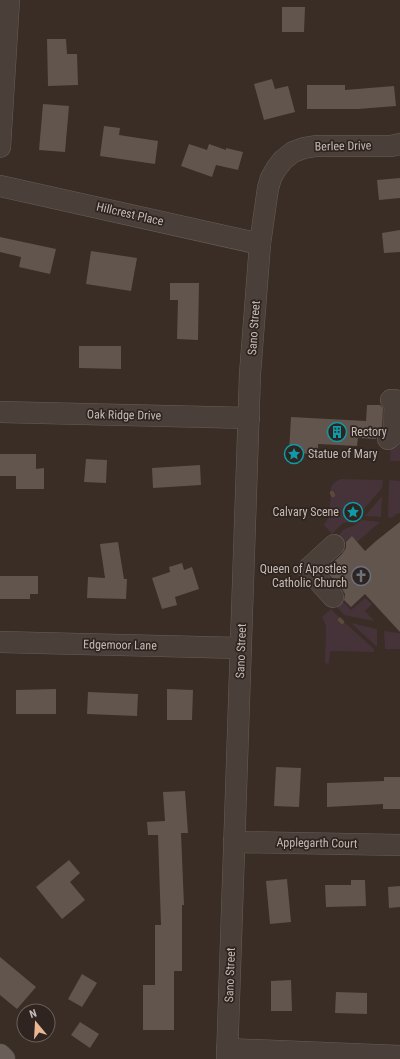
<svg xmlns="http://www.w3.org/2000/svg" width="400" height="1059" viewBox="0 0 400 1059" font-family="'Roboto Condensed',sans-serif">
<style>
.green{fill:#463239}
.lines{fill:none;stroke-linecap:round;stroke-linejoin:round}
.stream{stroke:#5e483c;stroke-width:4.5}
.building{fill:#62554d}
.minor-casing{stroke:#685d58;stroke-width:22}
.major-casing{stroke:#534843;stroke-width:23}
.minor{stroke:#4a3f39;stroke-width:21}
.major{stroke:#695e58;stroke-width:22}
.labels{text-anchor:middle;stroke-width:3.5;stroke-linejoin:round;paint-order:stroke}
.street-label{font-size:12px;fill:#c5bbb5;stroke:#2f241f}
.poi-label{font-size:12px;fill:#c5bbb5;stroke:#2f241f;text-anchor:start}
</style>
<rect width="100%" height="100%" fill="#392d26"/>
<g class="green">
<path d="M391,440H400V461H390Z"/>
<path d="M341,479L383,480L382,488L357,517L350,522L343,523L332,534L324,525L328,518L331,496L335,495V491L330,492C331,485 334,481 341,479Z"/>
<path d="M389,480L400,481V513C396,513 394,518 390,518L388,516Z"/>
<path d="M382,496L381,517L365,516Z"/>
<path d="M362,520L380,522L357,542L352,536L343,545L336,538L344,529L353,526Z"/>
<path d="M365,598L372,604L365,611L374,621L344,615L335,605L341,599L351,610Z"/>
<path d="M331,609L340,618L338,622L341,625L344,622L374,649V652L330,651L329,663L327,664L325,663L326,626L322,617Z"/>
<path d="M351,623L377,629V647Z"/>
<path d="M384,631L400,633V649H385Z"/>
</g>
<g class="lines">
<g class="stream">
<path d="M332,493L333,495"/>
<path d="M340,620L342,622"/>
</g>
</g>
<g class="building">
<path d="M282,7H305L304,32H282Z"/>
<path d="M47,39H66L67,54H77L78,85L48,86Z"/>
<path d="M272,79L275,89L288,86L295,112L264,120L254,84Z"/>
<path d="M307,85H345V90L394,86L396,106L358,109H307Z"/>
<path d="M43,104L69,106L65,152L39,150Z"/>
<path d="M104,126L120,128L119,135L158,141L155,164L100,156Z"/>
<path d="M189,144L207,150L209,144L226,150V148L243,152L238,170L216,165L212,177L181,166Z"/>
<path d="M400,178V198L379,200L377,180Z"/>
<path d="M400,230V252L384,253L382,233Z"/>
<path d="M0,237L56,249L50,274L19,267L21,257L0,252Z"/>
<path d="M91,251L137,258L131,291L86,284Z"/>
<path d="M170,283H199L198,340L177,339L178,300H170Z"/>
<path d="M79,346H121V369L79,368Z"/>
<path d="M367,405H380L383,408L382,428L377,435L376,439L358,438L357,446L318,444V454L289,453L291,417L366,421Z"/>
<path d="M0,454H36V469L44,468V489H16V476H0Z"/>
<path d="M86,459L107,460L106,483L84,482Z"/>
<path d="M200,465L201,485L153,488L152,468Z"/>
<path d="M400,522V632L365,594L351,607L344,600L345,594L342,589L325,570L342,554L346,548V542L352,536L365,551L376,541Z"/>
<path d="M118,542L124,579H127L126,599L87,598L88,577L105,578L100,544Z"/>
<path d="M182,563L184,570L192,567L199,589L175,597L177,605L162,609L152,578L170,572L169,567Z"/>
<path d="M0,576H38V594H30V599H0Z"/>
<path d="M56,689V714H16V690Z"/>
<path d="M167,689L193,690L192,720H167Z"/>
<path d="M88,692L138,694L137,716L87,714Z"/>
<path d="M276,767L301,768L299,807L274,806Z"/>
<path d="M384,777H400V809H383V804L327,807V783L384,781Z"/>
<path d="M185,791L188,833H181L184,905H182V971H174V1030H143V985H155V925H161L158,835H148L147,822L165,821L163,792Z"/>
<path d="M69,860L80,873L70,882L85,900L62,919L36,887Z"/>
<path d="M287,879L291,922L270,924L266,881Z"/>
<path d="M351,880H365L366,906L326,907L325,885H351Z"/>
<path d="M400,886V907L389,908L388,887Z"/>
<path d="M0,957L36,987L17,1009L0,995Z"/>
<path d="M82,974L97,983L82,1007L68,999Z"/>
<path d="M291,980L292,1011H271V981Z"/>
<path d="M336,992L367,993V1014L335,1013Z"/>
<path d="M80,1022L99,1034L90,1048L71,1035Z"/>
</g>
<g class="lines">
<g class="minor-casing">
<g id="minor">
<path d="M0,147L9,0"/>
<path d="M0,186L260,244"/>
<path d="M0,412L249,418"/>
<path d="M388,439L394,434L395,400H391"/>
<path d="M333,597L308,569L334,545"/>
<path d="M0,642L241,648"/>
<path d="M234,842L400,845"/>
<path d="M227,1049L400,1056"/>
<path d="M227,1059L250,374L260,244L268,188L271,178L276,169L283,160L293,152L304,148L316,146H391L400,144"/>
</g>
</g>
<g class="major-casing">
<path id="major" d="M0,1055L4,1059"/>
</g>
<use href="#minor" class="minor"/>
<use href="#major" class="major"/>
</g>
<defs>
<g id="building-ring" transform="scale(1)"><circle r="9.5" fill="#2f241f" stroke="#0f9aa8" stroke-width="1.5"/><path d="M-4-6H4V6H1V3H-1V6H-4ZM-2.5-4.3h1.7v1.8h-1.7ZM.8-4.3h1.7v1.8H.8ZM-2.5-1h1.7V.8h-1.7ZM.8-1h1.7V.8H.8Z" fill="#0f9aa8"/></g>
<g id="sight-ring" transform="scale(1)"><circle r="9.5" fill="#2f241f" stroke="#0f9aa8" stroke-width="1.5"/><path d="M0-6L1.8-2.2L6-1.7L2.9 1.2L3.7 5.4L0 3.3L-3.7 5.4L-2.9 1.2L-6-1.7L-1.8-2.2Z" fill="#0f9aa8"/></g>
<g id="church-ring" transform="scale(1)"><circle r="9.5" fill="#2f241f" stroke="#6b7280" stroke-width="1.5"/><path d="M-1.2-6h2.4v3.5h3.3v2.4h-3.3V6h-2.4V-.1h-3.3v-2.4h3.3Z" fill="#6b7280"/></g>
</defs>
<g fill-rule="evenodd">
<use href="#building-ring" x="337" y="432"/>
<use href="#sight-ring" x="294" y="454"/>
<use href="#sight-ring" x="353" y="512"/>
<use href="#church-ring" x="361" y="576"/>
</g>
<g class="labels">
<g class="street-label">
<text transform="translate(343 146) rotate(-1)" y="4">Berlee Drive</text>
<text transform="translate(130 214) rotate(13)" y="4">Hillcrest Place</text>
<text transform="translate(254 328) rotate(-86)" y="4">Sano Street</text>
<text transform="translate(124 415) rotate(1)" y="4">Oak Ridge Drive</text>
<text transform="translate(120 645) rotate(1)" y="4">Edgemoor Lane</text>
<text transform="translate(241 651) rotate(-88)" y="4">Sano Street</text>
<text transform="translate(317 843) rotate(1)" y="4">Applegarth Court</text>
<text transform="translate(230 975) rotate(-88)" y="4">Sano Street</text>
</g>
<g class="poi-label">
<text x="351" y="436">Rectory</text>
<text x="308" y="458">Statue of Mary</text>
<text x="339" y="516" text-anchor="end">Calvary Scene</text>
<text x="347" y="573" text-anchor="end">Queen of Apostles<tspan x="347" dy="14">Catholic Church</tspan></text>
</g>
</g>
<g transform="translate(36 1023) rotate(342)"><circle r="19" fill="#2f241f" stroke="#6b605b"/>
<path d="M0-3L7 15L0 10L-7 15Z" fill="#eab795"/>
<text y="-6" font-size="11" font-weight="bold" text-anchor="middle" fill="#c5bbb5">N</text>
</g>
</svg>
